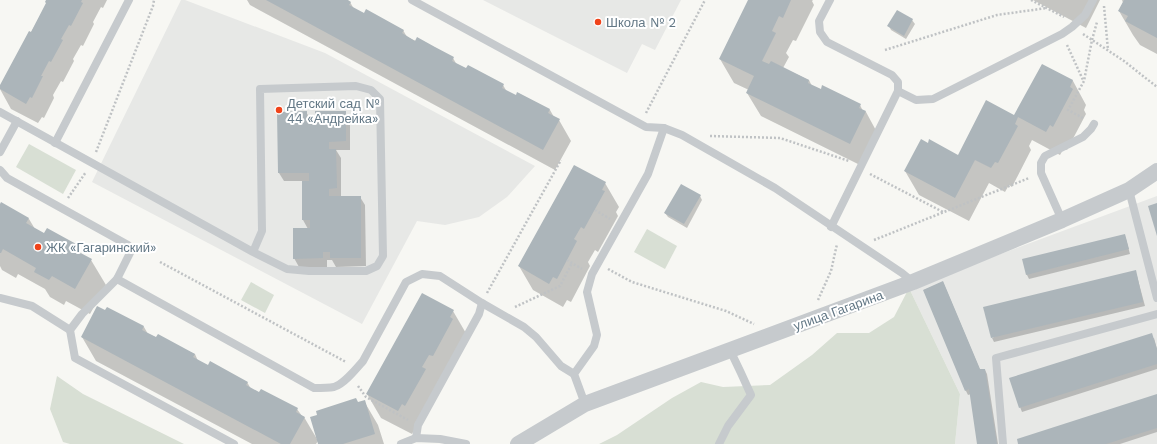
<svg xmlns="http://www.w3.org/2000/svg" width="1157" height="444" viewBox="0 0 1157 444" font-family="'Work Sans',sans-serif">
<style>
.built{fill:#e7e8e6}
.green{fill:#d8dfd4}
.shadow{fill:#0003}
.building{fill:#acb5ba}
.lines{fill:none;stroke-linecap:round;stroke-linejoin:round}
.path{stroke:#bfc2c4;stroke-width:2.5;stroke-dasharray:2 2;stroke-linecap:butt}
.service{stroke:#c6cacd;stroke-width:8}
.minor{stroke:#c6cacd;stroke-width:16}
.poi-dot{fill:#f0431a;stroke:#fff;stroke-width:1.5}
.labels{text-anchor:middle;stroke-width:4;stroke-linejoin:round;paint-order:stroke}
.poi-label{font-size:13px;fill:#637886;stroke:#fff;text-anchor:start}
.street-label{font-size:13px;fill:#637886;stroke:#fff}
</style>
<rect width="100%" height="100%" fill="#f7f7f3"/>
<g class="built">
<path d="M181,0H185L325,53L535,166L507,197L479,217L445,225L417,221L362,324L92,182Z"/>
<path d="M483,0H681L655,50L642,44L627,73Z"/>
<path d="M1157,196V444H955L960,394L909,288Z"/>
</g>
<g class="green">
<path d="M29,144L76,170L63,194L16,167Z"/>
<path d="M647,229L677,246L665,269L634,252Z"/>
<path d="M251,282L274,295L265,313L241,300Z"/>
<path d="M909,288L960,394L955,444H599L617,435L672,398L701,382L723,387L770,385L812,355L837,333H869L894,317Z"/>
<path d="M57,376L83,394L184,444H70L63,442L50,409Z"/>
</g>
<g class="shadow">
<path d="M47,0H107L103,8L101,7L93,22L94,24L83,46L81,45L73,59L74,61L63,82L61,81L53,95L54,98L44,118L42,117L38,123L11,109L0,89V87L47,4Z"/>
<path d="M247,0H346L350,2L354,9L403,30L407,37L453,58L457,65L503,85L507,92L516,97L518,93L550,110L554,117L559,120L571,141L555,170L250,5Z"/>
<path d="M749,0H813L812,1L814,5L796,41L793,40L786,53L789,57L783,68L809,80L812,86L860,105L863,111L866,112L879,136L864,167L761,116L747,93L749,90L734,83L720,59Z"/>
<path d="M1033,0H1100L1086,28Z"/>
<path d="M1122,0H1157V54L1140,45L1133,35L1119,11L1123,3Z"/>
<path d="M912,20L915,24L906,39L891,30L889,26Z"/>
<path d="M1042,65L1073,81L1086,105L1084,110L1086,114L1067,150L1064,148L1060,155L1032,140L1029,146L1031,150L1012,187L1009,185L1005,192L989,183L969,221L919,195L905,171L958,156L1015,117Z"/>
<path d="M306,112L311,120L345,112L350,121V150H336L341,158V197H360L365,205L366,266L336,267L332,260H327V267H299L294,258L308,229L303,220V181H284L279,173Z"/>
<path d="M605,183L619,207L616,212L618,216L598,252L595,250L588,262L590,266L571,302L567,300L563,307L533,290L519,266Z"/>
<path d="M700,196L702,200L687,228L668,217L665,213Z"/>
<path d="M2,204L29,219L35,229L45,235L77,246L82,255L91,260L106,285L90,314L66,301L64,305L50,297L45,289L18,274L16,278L2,270L0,266V206Z"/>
<path d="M1124,235L1126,239L1130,254L1029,279L1027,275L1023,260Z"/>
<path d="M1135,271L1137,276L1145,306L994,342L992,338Z"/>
<path d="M943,282L980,370H985L987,374L998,444H978L971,394L968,395L966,391L924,290Z"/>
<path d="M107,308L144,327L148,334L195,354L198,361L247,382L251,389L259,394L261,390L297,409L302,416L304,417L317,439L358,403L364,401L378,425L384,444H319L318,441L316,444H252L96,361L82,337L105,311Z"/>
<path d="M453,311L467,335L412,434L381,418L367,394Z"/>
<path d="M1154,338L1157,349V369L1022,412L1020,407Z"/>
<path d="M1157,395V432L1120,444H1019Z"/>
</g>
<g class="building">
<path d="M46,0H82L81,2L83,3L71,26L69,25L61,39L63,40L51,62L49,61L41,76H43L32,98L30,97L26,104L0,89V85L29,31L31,32L46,3L45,2Z"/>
<path d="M266,0H348L351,2L349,5L364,13L366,9L404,30L402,33L415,41L417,37L435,47L454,57L452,61L466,68L468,65L504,84L502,88L516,95L517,92L550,109L548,113L560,119L543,150Z"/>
<path d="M748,0H791L783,18L779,16L772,31L776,33L762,61L769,64L771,61L809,80L808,83L821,89L822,85L861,104L859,108L866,111L850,144L746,93L754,76L719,59Z"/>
<path d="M1124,0H1157V38L1125,21L1128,16L1118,11Z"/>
<path d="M897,10L913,19L904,36L887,26Z"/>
<path d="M1042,64L1073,80L1070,87L1073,89L1053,127L1050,125L1046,132L1018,117L1015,124L1018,126L998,163L995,162L991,168L975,160L955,198L904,171L921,139L928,143L929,139L958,155L986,100L1014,115Z"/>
<path d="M307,111V119L315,118V111H346V141L329,142V149H336L337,188L329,189V196H361V258H330V252H323V258L293,259V228H310V220H302V181H309V173H278L277,112Z"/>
<path d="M574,165L606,182L602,190L605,191L584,229L581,227L574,239L577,241L557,279L553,277L549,284L518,266Z"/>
<path d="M681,184L701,195L684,224L664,213Z"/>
<path d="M1,202L29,218L26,223L44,233L47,228L78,245L75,250L92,259L75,289L52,276L49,280L34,272L36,268L3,249L1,253H0V204Z"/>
<path d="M1157,203V236L1148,206Z"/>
<path d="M1125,234L1129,249L1026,275L1022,259Z"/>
<path d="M1136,270L1143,302L991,338L983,307Z"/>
<path d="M943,281L980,369H985L997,444H977L969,389L965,391L923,290Z"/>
<path d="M422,293L454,310L450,317L453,319L433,356L429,355L422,367L426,369L405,406L402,404L398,411L366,394Z"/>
<path d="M97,306L105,310L107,307L144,326L142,330L156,337L158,334L195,354L193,357L208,365L210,361L248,382L246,385L259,392L261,389L298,408L296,412L305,417L290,444H281L81,337Z"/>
<path d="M1152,333L1157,349V364L1019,408L1009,378Z"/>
<path d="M1157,394V428L1106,444H1018L1017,439Z"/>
<path d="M356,398L358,402L365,400L375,434L343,444H318L310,417L317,415L316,411Z"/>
</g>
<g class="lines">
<g class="path">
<path d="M1031,0L1064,17"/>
<path d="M1104,6L1108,50"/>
<path d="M1083,34L1124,61L1157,87"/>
<path d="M1067,45L1083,80"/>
<path d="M885,50L997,15L1047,8"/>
<path d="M646,113L705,0"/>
<path d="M1083,118L1068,110L1084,81L1092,40L1097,22"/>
<path d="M710,136L780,138L849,161"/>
<path d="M96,152L153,6L154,0"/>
<path d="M870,174L943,212"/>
<path d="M68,198L86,172"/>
<path d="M595,210L610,219"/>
<path d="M874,240L1029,178"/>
<path d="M567,260L582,269"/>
<path d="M160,262L346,362"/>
<path d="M608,269L632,282L726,311L754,324"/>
<path d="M487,293L561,160"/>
<path d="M818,300L831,271L837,244"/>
<path d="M515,307L560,286L572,263"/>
<path d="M358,386L366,397L408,420"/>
</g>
<g class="service">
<path d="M412,0L646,127L664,128L682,135L775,188L902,273L913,282"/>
<path d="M830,0L819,21L820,32L827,42L892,75L898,82V91L916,100L933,99L947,92L1062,34L1072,27L1085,15L1093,0"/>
<path d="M0,112L253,252L262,231L260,89L356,86L371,90L380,99L383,256L377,266L366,271H309L287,269L253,252"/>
<path d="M55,143L129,0"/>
<path d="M0,152L17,121"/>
<path d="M0,170L7,178L128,245L130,253L117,279L82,314L70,330L75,358L234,444"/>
<path d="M1129,190L1157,298"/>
<path d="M1062,220L1041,173V163L1045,156L1083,137L1091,129L1094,124"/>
<path d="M831,227L898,91"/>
<path d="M117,279L314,388C321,388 328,388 334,387C344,384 356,369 363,361L406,282L422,274L440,276L482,303L524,327L536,337L561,366L574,374"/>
<path d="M0,298L32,306L70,330"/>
<path d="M585,404L574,374L594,346L597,335L587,292L592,274L648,174L664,128"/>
<path d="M416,438L418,425L479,314L482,303"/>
<path d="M401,444L416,438L440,439L466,444"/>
<path d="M719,444L728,426L751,395L741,373L730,350"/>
<path d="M1003,444L996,358L1157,314"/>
</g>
<path class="minor" d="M518,444L585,404L913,282L1062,220L1129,190L1157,171"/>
</g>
<g class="poi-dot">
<circle cx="598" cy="22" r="4"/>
<circle cx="279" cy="110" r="4"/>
<circle cx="38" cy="247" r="4"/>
</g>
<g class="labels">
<g class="poi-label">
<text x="606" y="27">Школа № 2</text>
<text x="287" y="108">Детский сад №<tspan x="287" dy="15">44 «Андрейка»</tspan></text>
<text x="46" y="252">ЖК «Гагаринский»</text>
</g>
<g class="street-label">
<text transform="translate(838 310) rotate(-20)" y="5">улица Гагарина</text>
</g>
</g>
</svg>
